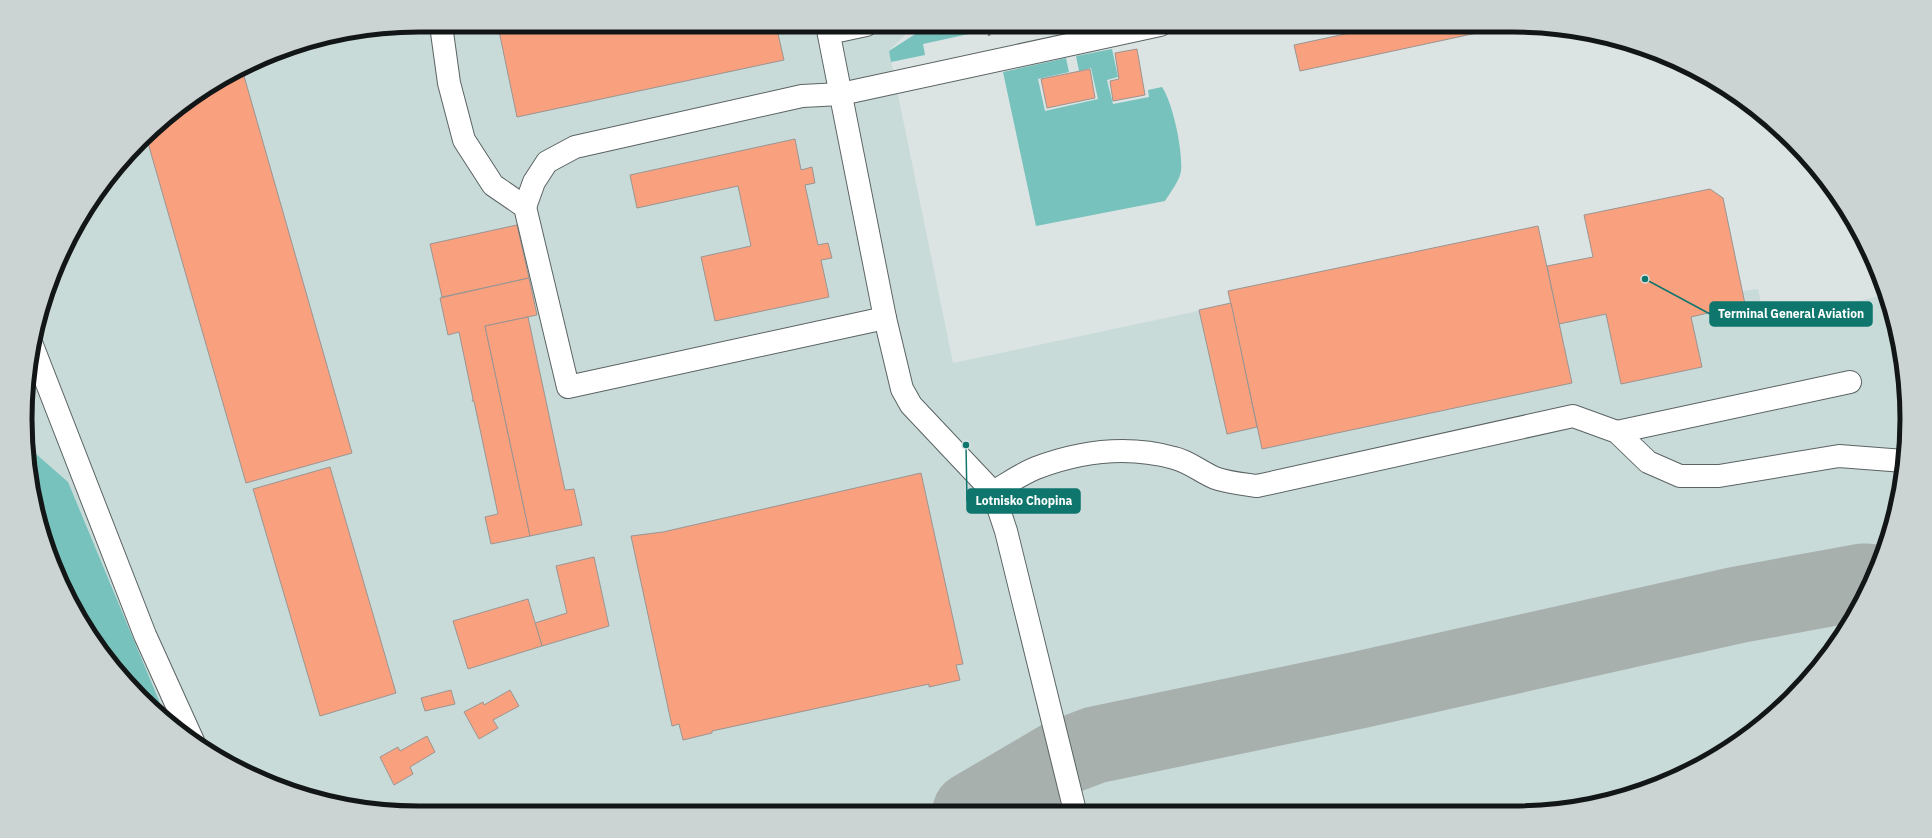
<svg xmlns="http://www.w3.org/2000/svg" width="1932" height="838" viewBox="0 0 1932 838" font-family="'IBM Plex Sans',sans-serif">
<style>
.built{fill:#c8dbd9}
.green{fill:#77c2bd}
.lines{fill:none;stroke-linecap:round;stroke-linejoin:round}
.taxiway{stroke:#a8b0ae;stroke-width:77}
.building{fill:#f9a17f;stroke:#9b9491}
.minor-casing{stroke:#5b6363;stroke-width:24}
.path{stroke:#838a89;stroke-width:2.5;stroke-dasharray:2 2;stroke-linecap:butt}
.minor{stroke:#fff;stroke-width:22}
.rim{fill:none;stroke:#131616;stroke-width:5}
.leader{fill:none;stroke:#0f766e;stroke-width:1.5}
.callout-dot{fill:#0f766e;stroke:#dbe4e3;stroke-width:1.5}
.callout{fill:#0f766e;stroke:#0f766e;stroke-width:1.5}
.callout-label{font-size:12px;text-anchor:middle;font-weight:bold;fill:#fff}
</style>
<rect width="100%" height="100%" fill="#dbe4e3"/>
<path class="built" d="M419,25H911V29L889,51L953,363L1231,304L1228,291L1538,226L1547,266L1593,257L1710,189L1723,198L1742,291L1758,289L1765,322L1885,295L1894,317L1906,393L1904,471L1886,546L1840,638L1773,715L1710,760L1664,783L1565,810L419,813L342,805L292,792L222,760L179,731L123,679L33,496L25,419L33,342L55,268L78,222L123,159L159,123L222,78L292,46L342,33Z"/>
<g class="green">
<path d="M947,25H977L978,32L923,44L925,55L891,62L889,51L920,31Z"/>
<path d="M1112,49L1118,77L1107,80L1113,104L1149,97L1148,90L1162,87C1173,103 1183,151 1181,171C1180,180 1170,193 1165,201L1036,226L1003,72L1066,58L1069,72L1038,79L1045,111L1098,99L1091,68L1079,71L1076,56Z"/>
<path d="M28,447L68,482L167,720L123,679L78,616L46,546L33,496Z"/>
</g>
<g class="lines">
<path class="taxiway" d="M971,811L1063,757L1095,745L1359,690L1737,605L1862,582H1868"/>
</g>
<g class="building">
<path d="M526,25H776L784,60L517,117L499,31Z"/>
<path d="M911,25H929L911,29Z"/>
<path d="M1387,25H1514L1300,71L1294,45Z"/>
<path d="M1137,49L1145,95L1113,101L1110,81L1119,79L1115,53Z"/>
<path d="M242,69L352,453L246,483L146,136L159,123L222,78Z"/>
<path d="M1090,69L1095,98L1047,108L1041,79Z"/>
<path d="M795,139L801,170L812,167L815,183L805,185L818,245L828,243L832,258L821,260L829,297L715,321L701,257L751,246L738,186L637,208L630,175Z"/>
<path d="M1710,189L1723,198L1745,304L1691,317L1702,367L1621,384L1606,314L1559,324L1547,266L1593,257L1584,215Z"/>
<path d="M517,225L529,278L442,297L430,244Z"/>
<path d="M1538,226L1572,383L1262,449L1228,291Z"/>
<path d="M529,278L537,315L485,326L530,536L491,544L485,517L498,514L474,401H472L473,399L459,332L448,335L440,298Z"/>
<path d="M1231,303L1257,427L1227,434L1199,310Z"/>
<path d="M528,317L565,490L574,489L582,525L530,536L485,326Z"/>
<path d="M330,467L396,693L320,716L253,489Z"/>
<path d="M921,473L963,664L956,665L960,680L929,687V684L712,731V733L683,740L679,724L672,726L631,536L663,532Z"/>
<path d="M594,557L609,626L542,646L535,623L567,613L556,566Z"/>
<path d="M528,599L542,646L468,669L453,621Z"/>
<path d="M451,690L455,704L425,711L421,698Z"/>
<path d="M510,690L519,706L493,720L498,728L479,739L464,712L483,702L484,705Z"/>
<path d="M427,736L435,752L410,767L413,774L394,785L380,757L398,747L400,751Z"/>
</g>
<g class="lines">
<g class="minor-casing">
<g id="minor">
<path d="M441,25L449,83L464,140L493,185L525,207L568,387L885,318"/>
<path d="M827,25L885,318L902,389L911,405L993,492L1006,531L1075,811"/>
<path d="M829,33L866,25"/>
<path d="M525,207L534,182L547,162L575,147L802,96L841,94L1160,25"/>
<path d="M32,345L145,635L193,741"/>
<path d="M1617,432L1850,382"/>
<path d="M993,492C1007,484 1021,474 1036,468C1081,451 1127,445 1174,458C1188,461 1201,472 1215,478C1229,483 1243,484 1257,486L1573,416L1617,432L1648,462L1680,476H1719L1839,456L1904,461"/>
</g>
</g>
<path class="path" d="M989,36L990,25"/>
<use href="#minor" class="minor"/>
</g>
<path d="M0 0H1932V838H0ZM419 32H1513A387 387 0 0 1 1900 419V419A387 387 0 0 1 1513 806H419A387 387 0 0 1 32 419V419A387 387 0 0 1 419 32Z" fill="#cbd4d3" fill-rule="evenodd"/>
<path class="rim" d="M419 32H1513A387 387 0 0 1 1900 419V419A387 387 0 0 1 1513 806H419A387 387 0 0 1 32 419V419A387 387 0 0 1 419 32Z"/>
<path class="leader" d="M1645 279L1710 314M966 445L967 501"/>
<g class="callout-dot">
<circle cx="1645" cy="279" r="4"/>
<circle cx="966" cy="445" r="4"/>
</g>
<g class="callout">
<rect x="1710" y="302" width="162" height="24" rx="4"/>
<rect x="967" y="489" width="113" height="24" rx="4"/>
</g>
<g class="callout-label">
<text x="1791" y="318">Terminal General Aviation</text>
<text x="1024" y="505">Lotnisko Chopina</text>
</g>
</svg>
